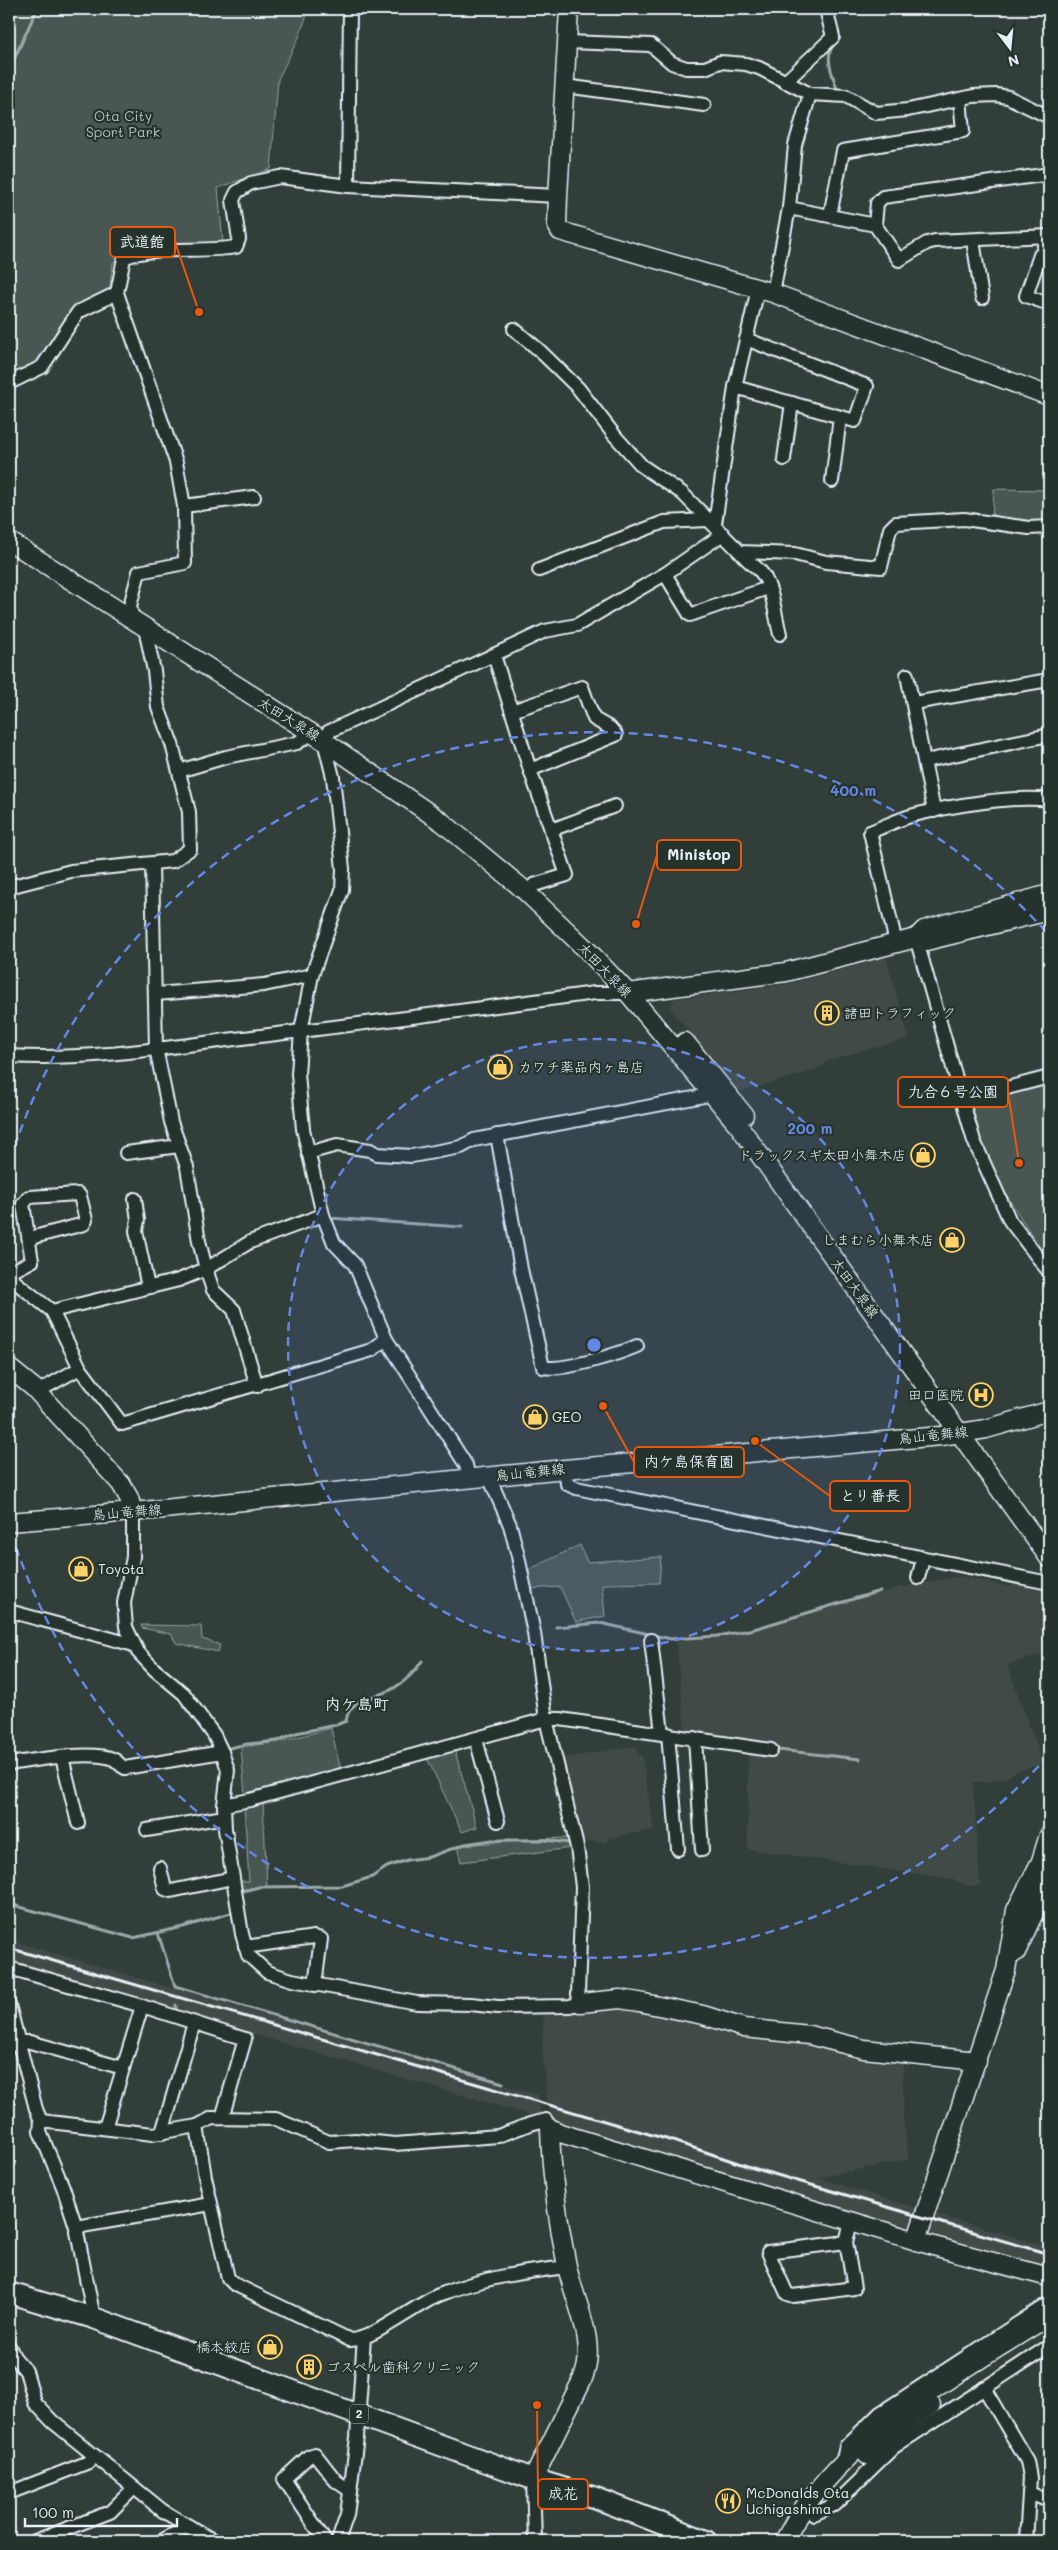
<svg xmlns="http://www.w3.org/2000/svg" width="1058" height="2550" viewBox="0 0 1058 2550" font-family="Mali,'Klee One',sans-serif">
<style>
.built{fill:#3f4b46}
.green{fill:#495651;stroke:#98a4a4}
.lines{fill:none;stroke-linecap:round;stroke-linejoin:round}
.stream{stroke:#9ea9ab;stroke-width:3}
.street-casing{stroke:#e8f1f8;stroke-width:16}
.secondary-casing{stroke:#e8f1f8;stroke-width:21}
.primary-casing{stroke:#e8f1f8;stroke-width:24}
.street{stroke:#26332d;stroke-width:12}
.secondary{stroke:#26332d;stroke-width:18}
.primary{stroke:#26332d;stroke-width:20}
.rail{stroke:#e8f1f8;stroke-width:3}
.ring{fill:none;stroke:#6487e3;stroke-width:2.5;stroke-dasharray:9 6}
.labels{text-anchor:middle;stroke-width:4.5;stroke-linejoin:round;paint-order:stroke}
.shield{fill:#26332d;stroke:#aeb8bb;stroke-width:1}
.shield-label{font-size:12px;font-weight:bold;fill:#e8f1f8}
.park-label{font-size:14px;fill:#b0bbbe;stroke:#26332d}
.street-label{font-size:14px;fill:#e8f1f8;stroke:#26332d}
.poi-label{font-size:14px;fill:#e8f1f8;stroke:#26332d;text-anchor:start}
.quarter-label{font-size:16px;font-weight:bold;fill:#e8f1f8;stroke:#26332d}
.centre{fill:#6487e3;stroke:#26332d;stroke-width:2.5}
.ring-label{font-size:15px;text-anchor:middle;font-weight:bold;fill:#6487e3;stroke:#26332d;stroke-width:4.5;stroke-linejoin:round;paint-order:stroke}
.leader{fill:none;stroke:#e8590c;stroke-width:2}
.callout-dot{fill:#e8590c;stroke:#26332d;stroke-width:2}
.callout{fill:#26332d;stroke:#e8590c;stroke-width:2}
.callout-label{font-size:15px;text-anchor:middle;font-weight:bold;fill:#e8f1f8}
</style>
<rect width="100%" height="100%" fill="#323e39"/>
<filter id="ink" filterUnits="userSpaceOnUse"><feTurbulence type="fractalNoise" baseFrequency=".02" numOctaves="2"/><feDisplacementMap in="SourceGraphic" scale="10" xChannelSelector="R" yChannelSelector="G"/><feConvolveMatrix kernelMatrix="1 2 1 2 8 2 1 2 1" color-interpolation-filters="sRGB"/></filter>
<g filter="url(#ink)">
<g class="built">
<path d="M886,957L909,1038L830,1060L814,1071L738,1092L670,1008L674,999L789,984Z"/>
<path d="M960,1576L1010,1587L1014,1584L1049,1591V1652L1007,1665L1040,1754L1042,1764L1016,1771L1008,1777L990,1782H973L980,1886H968L952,1879L748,1849V1750L775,1754L777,1747L685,1732L676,1640L715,1637L760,1629L897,1588Z"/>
<path d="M636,1746L638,1755H642L654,1830L607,1838V1842L584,1841L580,1837L562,1758Z"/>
<path d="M9,1940L538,2095L541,2113L533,2116L9,1963Z"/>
<path d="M626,2005L903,2061V2119L909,2159L818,2178L923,2210L916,2229L553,2122L547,2098L542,2046L544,2011L569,2013L572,2008Z"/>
<path d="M932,2213L1049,2247V2268L925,2232Z"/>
</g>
<g class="green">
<path d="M9,9H309L299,37L278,79L271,169L218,188L223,244L128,247L113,263L109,293L102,300L66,319L39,365L9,380Z"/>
<path d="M994,489L1047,490L1049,495V526L992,519Z"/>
<path d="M1049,1082V1262L996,1179L983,1148L970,1109L974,1102Z"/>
<path d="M580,1545L587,1562L661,1557L659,1583L602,1584L605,1616L576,1622L560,1587L527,1589L524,1572Z"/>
<path d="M141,1625L201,1626L202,1639L220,1645L218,1652L176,1643L171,1634L142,1628Z"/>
<path d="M331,1728L341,1771L245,1796L241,1747L279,1742Z"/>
<path d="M454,1748L477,1827L462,1832L426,1756Z"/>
<path d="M263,1801L267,1885L239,1890L238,1881H249L244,1805Z"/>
<path d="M568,1838L571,1848L461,1862L457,1846L527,1839Z"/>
</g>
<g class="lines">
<g class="stream">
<path d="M834,44C823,57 834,78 838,92"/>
<path d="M9,70L37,9"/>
<path d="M328,1218L462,1227"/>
<path d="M556,1627L600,1623L671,1639L718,1636L754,1629L880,1591"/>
<path d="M225,1749L247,1744L277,1741L296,1733L336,1725L346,1721C349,1696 377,1699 394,1688C406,1681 415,1672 422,1661"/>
<path d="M778,1750L860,1759"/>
<path d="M239,1892L259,1887L342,1886L372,1877L387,1867L407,1860L429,1857L465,1844L492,1840H545L569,1843"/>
<path d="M9,1904L133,1938L183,1927L234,1912"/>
<path d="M158,1933L175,1986L503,2083"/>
<path d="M176,2005V2011L179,2012"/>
<path d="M228,2027L251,2034"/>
</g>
<g class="street-casing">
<g id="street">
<path d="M567,42L651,45L672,63L686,68H705L720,62L746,64L759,68L810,94L846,96L876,113L908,110L973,96L996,95L1008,97L1049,117"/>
<path d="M785,82L833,37L826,9"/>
<path d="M565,86L704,105"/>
<path d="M348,186L350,9"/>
<path d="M789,208L875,225L899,260L927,243L935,241L1049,236"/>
<path d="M830,215L843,151L963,131L960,99"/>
<path d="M875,225L877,203L883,197L1043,175L1049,177"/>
<path d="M1043,237L1045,240L1043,253L1040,255L1026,296L1049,304"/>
<path d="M973,240L982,298"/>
<path d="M773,293L789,208L795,145L810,94"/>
<path d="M514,329L539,350L578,388L615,436L642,466L682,493L740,552L795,554L826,562L881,567L890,529L896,523L964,519L1029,528L1049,527"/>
<path d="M9,383L42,367L78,312L117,293"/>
<path d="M735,387L855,421L867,386L746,339"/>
<path d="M784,459L792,403"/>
<path d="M832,481L840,417"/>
<path d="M184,506L254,497"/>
<path d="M715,524L735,387L758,289"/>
<path d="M740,552C746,560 753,564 760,571C773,585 775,616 780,634"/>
<path d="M539,570L664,522L708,520"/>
<path d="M665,574L690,615L768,588"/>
<path d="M133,620L130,606L139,572L185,563L184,506L176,462L117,293L124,258C150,245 205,253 236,247L239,239L233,200L237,192L251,183L280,177L348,186L558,196"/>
<path d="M494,655L530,770L567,875L534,885"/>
<path d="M907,675L934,811"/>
<path d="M914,703L1049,680"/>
<path d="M512,711L582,687L594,719L610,728L616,735L530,770"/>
<path d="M328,732L545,631L577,625L665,574L723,534"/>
<path d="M324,741L333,777L343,869L342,890L312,975L301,1031L298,1074L303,1129L323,1215L334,1243L355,1265L386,1339L466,1465L469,1478"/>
<path d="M925,761L1049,735"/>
<path d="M179,771L226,757L297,743L312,733"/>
<path d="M551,830L615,806"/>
<path d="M152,864L156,1048L171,1122L187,1167L199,1241L206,1269L213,1290L234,1310L257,1386"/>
<path d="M9,887L71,871L173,861L190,849L189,812L172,744L158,707L154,671L145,628"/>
<path d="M916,938L974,1141L1010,1221L1049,1272"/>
<path d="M896,943L870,832C885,826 899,819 914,815C949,806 1015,795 1049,800"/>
<path d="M156,994L264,985L312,975"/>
<path d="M9,1056C82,1061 162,1048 235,1039C355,1025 475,1009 595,993H628"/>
<path d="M961,1100L1049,1077"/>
<path d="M497,1135L521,1269L543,1367C562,1372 618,1354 637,1346"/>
<path d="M126,1153L179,1146"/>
<path d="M308,1153L337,1145L370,1150L377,1154L412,1156L461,1147L474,1140L704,1096L716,1088"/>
<path d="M135,1199L138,1220L136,1231L148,1287"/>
<path d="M9,1273L32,1261L23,1204L29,1197L78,1194L80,1196L86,1220L84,1224L30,1238"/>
<path d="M9,1277L52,1311L179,1280L206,1269L250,1242L323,1215"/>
<path d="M52,1311L80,1368"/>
<path d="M37,1392L80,1368L122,1424L372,1350L386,1339"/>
<path d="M565,1469L567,1484L576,1488L1049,1583"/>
<path d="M133,1512V1557L124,1603L126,1627L138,1652L154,1669L184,1694L214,1735L222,1752L228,1770L224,1805L225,1829L242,1934L248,1955L267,1972L292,1980L417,2003L471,2004L498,2007L570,2006L580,2003L578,1994L582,1887L577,1847L546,1719L534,1633L518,1556L510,1525L489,1477"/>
<path d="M918,1578L923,1559"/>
<path d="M9,1611L134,1645"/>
<path d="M651,1640L662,1733"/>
<path d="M668,1734L678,1849"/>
<path d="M695,1738L702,1850"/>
<path d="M476,1739L498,1821"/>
<path d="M62,1757L78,1823"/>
<path d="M9,1764C32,1760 92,1750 113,1759C118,1761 120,1766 125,1768L222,1752"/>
<path d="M224,1805L250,1800L546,1719H560L771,1750"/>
<path d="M147,1830L224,1817"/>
<path d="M160,1868L165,1889L171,1891L233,1878"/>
<path d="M245,1947L314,1937L321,1939L315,1985"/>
<path d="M9,1968L142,2006L245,2039L222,2118"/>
<path d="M9,2005L36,2109L41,2121L40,2132L63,2187L76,2227L94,2318"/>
<path d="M9,2046L19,2042H30L123,2068"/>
<path d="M41,2121L153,2134L197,2126L212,2118L276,2119L329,2142L355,2140L395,2144L498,2136L530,2124L546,2120"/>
<path d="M197,2126L205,2177L228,2278L234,2284L350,2340C371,2341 417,2304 439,2295C481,2278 523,2272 567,2267"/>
<path d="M105,2128L142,2006"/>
<path d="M162,2133L194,2023"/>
<path d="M76,2227L211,2204"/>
<path d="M846,2242L768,2252L787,2294L793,2296L854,2288L846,2242L851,2222"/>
<path d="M9,2346L14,2357L26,2371L35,2403L53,2422L163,2511L214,2541"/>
<path d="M984,2388L1027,2461L1030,2478L1026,2541"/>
<path d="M842,2462L846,2446L880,2413L1049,2303"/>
<path d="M533,2479L535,2541"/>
<path d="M9,2493L89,2462L94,2456"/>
<path d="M1029,2493L1049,2501"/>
<path d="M814,2514L834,2505L894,2447L1049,2346"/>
<path d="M35,2541L110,2512L134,2488"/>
<path d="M161,2541L189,2526"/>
<path d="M325,2541L284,2479L309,2456L315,2454L336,2481L349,2490"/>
<path d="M338,2541L347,2515L357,2437L364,2337"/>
</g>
</g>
<g class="secondary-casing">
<g id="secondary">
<path d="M569,9L558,196L557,225L560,231L773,293L1049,396"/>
<path d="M9,541L324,741L442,822L523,889L590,953L628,993L739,1126L1049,1558"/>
<path d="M926,941L1049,911"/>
<path d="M628,993L786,972L916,938L924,930L1049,894"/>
<path d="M685,1042L744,1115"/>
<path d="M9,1368L34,1388L121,1484L129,1498L133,1512"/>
<path d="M9,1522L133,1512L565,1469L941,1436L986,1429L1049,1411"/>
<path d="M1016,1952L1034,1913L1040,1876"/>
<path d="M580,2003L620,1999L639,2002L703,2015L744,2028L809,2035L864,2049L977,2061"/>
<path d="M916,2241L1006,1970L1016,1910L1041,1861L1049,1835"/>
<path d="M867,2455L900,2426L931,2405"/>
<path d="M533,2479L583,2378C598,2342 574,2301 567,2266C558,2221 551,2174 550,2128L560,2133L930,2245L1049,2277"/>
<path d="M784,2541C791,2529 797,2516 806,2505C870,2420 961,2372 1049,2316"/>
</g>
</g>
<g class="primary-casing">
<path id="primary" d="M9,2293L94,2318L533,2479L596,2498L706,2541"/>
</g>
<use href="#street" class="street"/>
<use href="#secondary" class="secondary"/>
<use href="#primary" class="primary"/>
<path class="rail" d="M9,1948L673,2141L753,2168L1049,2254"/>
</g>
</g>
<circle cx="594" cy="1345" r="306" fill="#6487e3" fill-opacity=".12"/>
<g class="ring">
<circle cx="594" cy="1345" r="306"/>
<path d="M1049 1755A612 612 0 0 1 10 1529M10 1161A612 612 0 0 1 1049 935"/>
</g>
<defs>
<g id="building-ring" transform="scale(1.25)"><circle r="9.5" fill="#26332d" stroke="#ffd166" stroke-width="1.5"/><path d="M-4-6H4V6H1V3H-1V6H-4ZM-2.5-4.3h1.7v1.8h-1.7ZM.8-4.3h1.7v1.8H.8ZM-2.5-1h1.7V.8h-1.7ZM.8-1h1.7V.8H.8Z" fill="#ffd166"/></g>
<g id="shop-ring" transform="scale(1.25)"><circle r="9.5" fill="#26332d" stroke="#ffd166" stroke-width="1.5"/><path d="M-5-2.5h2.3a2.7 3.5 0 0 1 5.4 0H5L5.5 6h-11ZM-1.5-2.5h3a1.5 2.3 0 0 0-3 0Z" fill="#ffd166"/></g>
<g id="hospital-ring" transform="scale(1.25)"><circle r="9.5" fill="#26332d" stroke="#ffd166" stroke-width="1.5"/><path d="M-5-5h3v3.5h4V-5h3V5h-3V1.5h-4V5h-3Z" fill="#ffd166"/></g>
<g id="restaurant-ring" transform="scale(1.25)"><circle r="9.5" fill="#26332d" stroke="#ffd166" stroke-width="1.5"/><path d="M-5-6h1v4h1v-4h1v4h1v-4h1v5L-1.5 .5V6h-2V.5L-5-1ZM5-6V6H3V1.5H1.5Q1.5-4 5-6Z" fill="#ffd166"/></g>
</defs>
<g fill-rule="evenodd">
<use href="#building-ring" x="827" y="1013"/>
<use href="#shop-ring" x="500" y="1067"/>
<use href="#shop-ring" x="923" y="1155"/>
<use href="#shop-ring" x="952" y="1240"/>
<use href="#hospital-ring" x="981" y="1395"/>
<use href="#shop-ring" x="535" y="1417"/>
<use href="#shop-ring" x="81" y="1569"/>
<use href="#shop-ring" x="270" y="2347"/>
<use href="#building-ring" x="309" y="2367"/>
<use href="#restaurant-ring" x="728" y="2501"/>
</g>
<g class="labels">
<rect class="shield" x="350" y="2404.5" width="18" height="19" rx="4"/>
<g class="shield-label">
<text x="359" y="2418">2</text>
</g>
<g class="park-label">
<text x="123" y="121">Ota City<tspan x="123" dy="16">Sport Park</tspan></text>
</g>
<g class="street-label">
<text transform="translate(289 719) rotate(32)" y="5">太田大泉線</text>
<text transform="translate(605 970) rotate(46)" y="5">太田大泉線</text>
<text transform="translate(855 1288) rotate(54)" y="5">太田大泉線</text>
<text transform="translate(933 1435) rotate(-6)" y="5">鳥山竜舞線</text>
<text transform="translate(530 1472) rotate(-6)" y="5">鳥山竜舞線</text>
<text transform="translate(127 1512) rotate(-5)" y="5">鳥山竜舞線</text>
</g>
<g class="poi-label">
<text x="844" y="1018">諸田トラフィック</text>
<text x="518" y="1072">カワチ薬品内ヶ島店</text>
<text x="906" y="1160" text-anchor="end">ドラックスギ太田小舞木店</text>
<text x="934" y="1245" text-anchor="end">しまむら小舞木店</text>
<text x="964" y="1400" text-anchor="end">田口医院</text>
<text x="552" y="1422">GEO</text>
<text x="98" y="1574">Toyota</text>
<text x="252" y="2352" text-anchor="end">橋本絞店</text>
<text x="326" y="2372">ゴスペル歯科クリニック</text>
<text x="746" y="2498">McDonalds Ota<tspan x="746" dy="16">Uchigashima</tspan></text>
</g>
<g class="quarter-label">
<text x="357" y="1710">内ケ島町</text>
</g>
</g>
<circle cx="594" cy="1345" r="8" class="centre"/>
<g class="ring-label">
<text x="853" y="796">400 m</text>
<text x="810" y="1134">200 m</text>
</g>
<path class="leader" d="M199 312L175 242M636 924L657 855M1019 1163L1008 1092M603 1406L634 1462M755 1441L830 1496M537 2405L538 2494"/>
<g class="callout-dot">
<circle cx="199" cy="312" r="5"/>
<circle cx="636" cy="924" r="5"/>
<circle cx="1019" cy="1163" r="5"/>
<circle cx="603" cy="1406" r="5"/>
<circle cx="755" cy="1441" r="5"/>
<circle cx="537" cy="2405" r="5"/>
</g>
<g class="callout">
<rect x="110" y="227" width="65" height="30" rx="5"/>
<rect x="657" y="840" width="84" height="30" rx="5"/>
<rect x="898" y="1077" width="110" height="30" rx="5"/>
<rect x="634" y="1447" width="110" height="30" rx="5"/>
<rect x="830" y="1481" width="80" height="30" rx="5"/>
<rect x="538" y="2479" width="50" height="30" rx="5"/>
</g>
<g class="callout-label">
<text x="142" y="247">武道館</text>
<text x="699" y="860">Ministop</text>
<text x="953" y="1097">九合６号公園</text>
<text x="689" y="1467">内ケ島保育園</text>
<text x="870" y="1501">とり番長</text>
<text x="563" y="2499">成花</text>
</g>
<rect width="1058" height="2550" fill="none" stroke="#26332d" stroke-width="30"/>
<rect x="15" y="15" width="1028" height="2520" fill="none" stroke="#e8f1f8" stroke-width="2" filter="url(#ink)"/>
<g transform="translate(1010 48) rotate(164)" stroke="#26332d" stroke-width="4" paint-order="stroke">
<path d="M0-4L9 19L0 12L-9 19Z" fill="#e8f1f8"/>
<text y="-8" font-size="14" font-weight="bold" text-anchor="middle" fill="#e8f1f8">N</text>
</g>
<path d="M25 2518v8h152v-8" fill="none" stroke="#e8f1f8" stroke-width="2.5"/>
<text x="32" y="2518" font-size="15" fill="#e8f1f8" stroke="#26332d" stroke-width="4" paint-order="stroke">100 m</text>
</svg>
